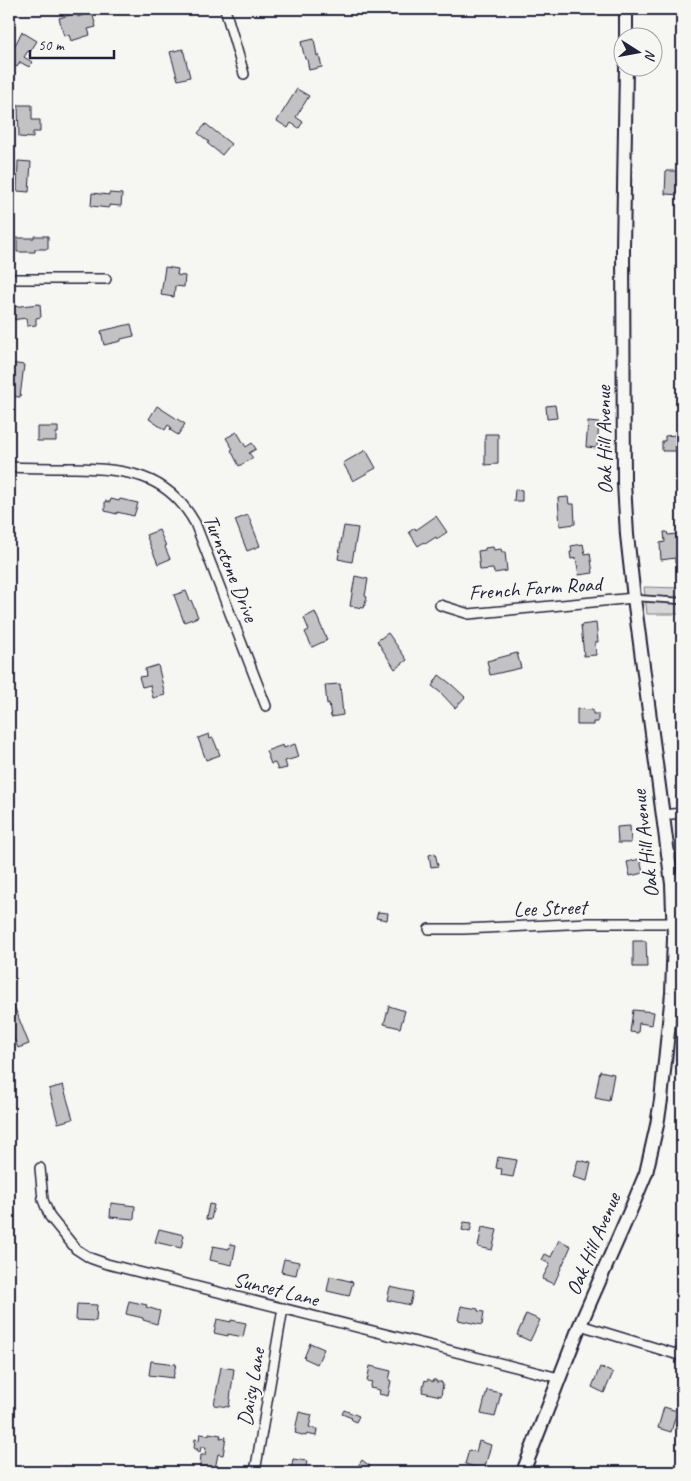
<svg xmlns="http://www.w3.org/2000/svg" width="691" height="1481" viewBox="0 0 691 1481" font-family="Caveat,sans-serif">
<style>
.green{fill:#d7d7d7;stroke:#7c7c89}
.building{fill:#c2c2c4;stroke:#22223b}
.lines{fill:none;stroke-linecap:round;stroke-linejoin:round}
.service-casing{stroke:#22223b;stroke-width:8}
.minor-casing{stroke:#22223b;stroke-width:12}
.secondary-casing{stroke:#22223b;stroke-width:16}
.service{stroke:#f6f6f2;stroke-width:4.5}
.minor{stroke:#f6f6f2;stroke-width:9}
.secondary{stroke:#f6f6f2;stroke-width:12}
.labels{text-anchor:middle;stroke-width:4;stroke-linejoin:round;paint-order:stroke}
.street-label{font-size:21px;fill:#22223b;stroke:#f6f6f2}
</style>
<rect width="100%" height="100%" fill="#f6f6f2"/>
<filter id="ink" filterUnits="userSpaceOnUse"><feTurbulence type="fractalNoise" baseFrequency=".02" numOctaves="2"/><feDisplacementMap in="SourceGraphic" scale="10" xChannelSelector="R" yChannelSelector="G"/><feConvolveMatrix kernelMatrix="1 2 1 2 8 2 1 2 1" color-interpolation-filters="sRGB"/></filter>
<g filter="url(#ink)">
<path class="green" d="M644,587L682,588V614H647Z"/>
<g class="building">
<path d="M92,12L96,27L88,29L90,35L71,41L69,35L64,36L59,18L77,13L78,17Z"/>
<path d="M22,32L37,41L30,52L28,51L24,57L32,62L29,67L20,62L17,67L9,62V51L13,44L15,45Z"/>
<path d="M314,39L317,56L319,55L322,67L309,70L307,59H305L301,42Z"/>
<path d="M183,49L190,77L178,80L170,52Z"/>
<path d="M297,89L309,96L296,117L303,122L299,128L291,123L288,128L277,121Z"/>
<path d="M18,105H32V120H40V132H33V138L19,137Z"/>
<path d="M206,124L231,144L222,155L207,143L209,142L198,133Z"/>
<path d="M18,161L31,162L29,192L17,191Z"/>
<path d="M666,171H680V183H682V195L665,194Z"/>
<path d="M92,193L109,195V193L122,194L121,206L109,205V208L91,206Z"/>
<path d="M34,236H48V249H35V252H17V238H34Z"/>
<path d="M165,267L178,269L177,275L185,276L184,287L175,286L174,297L161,295Z"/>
<path d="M40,304L41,317L36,318V325L27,326L26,318L12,320L11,307Z"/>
<path d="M131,324L134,336L121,339V341L104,345L101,331Z"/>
<path d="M10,363L24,365L20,397L9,396Z"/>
<path d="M555,405L557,418L547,419L546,406Z"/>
<path d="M157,406L185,424L178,435L170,430L171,427L168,425L165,430L149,419Z"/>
<path d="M588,422L599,423L597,448L586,447Z"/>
<path d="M37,427H58V433H56V441H37Z"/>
<path d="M237,432L246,447L252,443L256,449L249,453L253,458L239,466L231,450L233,449L226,438Z"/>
<path d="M485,434H498V464L485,465Z"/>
<path d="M676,435V451H662V441H665V436Z"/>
<path d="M366,450L376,468L353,481L343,463Z"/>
<path d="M515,489L522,490V501H514Z"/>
<path d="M568,497L569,504H574L575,524L560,526L558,498Z"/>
<path d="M111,499L119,501L120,499L138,503L134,516L117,512V514L105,511V501L110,502Z"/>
<path d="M248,515L260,546L247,551L235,520Z"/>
<path d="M436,516L447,532L437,539L436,537L425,544L424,542L418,546L409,532L415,528L416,530Z"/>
<path d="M344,526L358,528L352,562L338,559Z"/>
<path d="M159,530L166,546L165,547L170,559L158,564L146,535Z"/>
<path d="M664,532H667L668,535L676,534L677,540H679V547H682V558H679L680,563H675V558L661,560L660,543L665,542Z"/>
<path d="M583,544L585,554L590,553L593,573L579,575L576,558L571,559L570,552H572L571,546Z"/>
<path d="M493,547L494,550L501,549L502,552H505L507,571L494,573L493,569L480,570L478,551L485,550V548Z"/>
<path d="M355,576L368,579L365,596L367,597L364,608L350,606Z"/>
<path d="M186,591L190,601L191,600L198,617L184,622L174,595Z"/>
<path d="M315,612L327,640L312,647L305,632L309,630L304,618Z"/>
<path d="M596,623L598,642H595L596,655L584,656L581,625Z"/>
<path d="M388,633L407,660L395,669L377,641Z"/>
<path d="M517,653L521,668L490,675L487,661Z"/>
<path d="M158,665L165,695L153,698L150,685L142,687L139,677L146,676L145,669Z"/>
<path d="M439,675L451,684L465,697L455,708L441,693L432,686Z"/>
<path d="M340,684L343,715L331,717L329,703L327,704L325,685Z"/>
<path d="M577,709L593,710V714H598V722H593V725H577Z"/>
<path d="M209,734L210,739L213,738L220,755L206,760L198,738Z"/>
<path d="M295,744L299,757L285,761L287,768L278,770L275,763L271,764L266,751L283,745L284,748Z"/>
<path d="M630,826L631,843H618L617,827Z"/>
<path d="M435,853L438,866L431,867L429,855Z"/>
<path d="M640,859L643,873L630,876L627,862Z"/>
<path d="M378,912L388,913L387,920L376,918Z"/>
<path d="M633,941H646L647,967H633Z"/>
<path d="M14,1006L29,1044L18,1048L10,1029L9,1030V1008Z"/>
<path d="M389,1006L405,1011L400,1028L384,1024Z"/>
<path d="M633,1010L654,1012L652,1025L639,1023L638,1033L630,1032Z"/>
<path d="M600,1071L614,1074L609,1101L595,1098Z"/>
<path d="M63,1085L73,1119L58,1123L49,1089Z"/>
<path d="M498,1157L517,1160L513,1177L501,1175L502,1169L496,1168Z"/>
<path d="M578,1160L591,1163L587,1181L573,1177Z"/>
<path d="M111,1203L135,1206L134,1219L110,1217Z"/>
<path d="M209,1204L214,1205L211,1220L206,1219Z"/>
<path d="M464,1222L472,1223L470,1232L462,1230Z"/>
<path d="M482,1227L497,1230L492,1250L478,1247Z"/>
<path d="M159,1229L184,1235L181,1248L155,1242Z"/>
<path d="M559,1240L571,1246L554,1284L542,1279L550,1264L542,1260L545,1254L551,1257Z"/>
<path d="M230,1244L236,1245L232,1265L210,1260L213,1246L229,1249Z"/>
<path d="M284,1259L299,1262L296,1275L281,1272Z"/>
<path d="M330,1276L353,1282L349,1296L327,1291Z"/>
<path d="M390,1287L413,1292L410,1305L387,1300Z"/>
<path d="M129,1301L147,1305L146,1307L160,1311L157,1324L143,1320V1318L126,1314Z"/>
<path d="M680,1302L682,1303V1318L674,1314Z"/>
<path d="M77,1304L97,1305L96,1321L76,1320Z"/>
<path d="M461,1306L478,1309V1311L484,1312L482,1325L458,1320Z"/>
<path d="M526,1314L540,1320L530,1341L517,1335Z"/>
<path d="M217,1319L231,1322V1320L246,1323L243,1337L228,1334V1336L214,1333Z"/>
<path d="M310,1343L324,1349L317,1364L304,1358Z"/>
<path d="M151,1361L176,1364L173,1378L149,1375Z"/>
<path d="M370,1366L391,1371L389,1380L391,1381L388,1396L379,1394L380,1390L370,1388L372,1382L367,1381Z"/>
<path d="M221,1367L234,1369L229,1407L214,1405Z"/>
<path d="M600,1367L613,1373L604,1393L592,1387Z"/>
<path d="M428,1379L433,1382V1380H436V1382H442L441,1383L443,1384L441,1396L422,1392L425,1380L427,1381Z"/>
<path d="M487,1390L501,1393L495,1417L481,1414Z"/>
<path d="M664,1407L677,1411L671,1432L658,1428Z"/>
<path d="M344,1410L359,1416L356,1422L351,1419L352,1418L342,1414Z"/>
<path d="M299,1412L312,1415L309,1427L317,1429L316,1436L307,1434L306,1436L295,1433L296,1430H295Z"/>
<path d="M209,1433L221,1435L220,1438L226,1437L223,1455L218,1454L215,1469L200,1466L201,1455H205L206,1447H201L200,1452L197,1451L198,1449H194L195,1439L199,1440L200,1434L209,1435Z"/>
<path d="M479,1441L491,1445L484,1470L465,1464L469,1450L476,1452Z"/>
<path d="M293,1459L307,1461L305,1472H289V1471H291Z"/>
<path d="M362,1460L371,1467L367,1472L363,1470L362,1472H354Z"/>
</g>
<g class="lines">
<g class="service-casing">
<path id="service" d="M636,598L682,601"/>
</g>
<g class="minor-casing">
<g id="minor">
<path d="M225,9L244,74"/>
<path d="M9,279H106"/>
<path d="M9,467C30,468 52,468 74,468C125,469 167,473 195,523L266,706"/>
<path d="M440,605L469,614L634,598"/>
<path d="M662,815L682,813"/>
<path d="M429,929H464L588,923H673"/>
<path d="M40,1168L43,1200L50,1217L76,1249L90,1258L107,1264L559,1378"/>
<path d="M580,1325L682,1356"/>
<path d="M255,1472L283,1308"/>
</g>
</g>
<g class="secondary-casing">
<g id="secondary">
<path d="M626,9V38"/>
<path d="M523,1472L580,1325L631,1209L646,1173L657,1125L661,1100L672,993L674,938L672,884L634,598L627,535L624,483L623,248L626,68"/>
</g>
</g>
<use href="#service" class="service"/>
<use href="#minor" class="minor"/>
<use href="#secondary" class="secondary"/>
</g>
</g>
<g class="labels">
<g class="street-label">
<text transform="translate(604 440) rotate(-91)" y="7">Oak Hill Avenue</text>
<text transform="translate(231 568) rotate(68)" y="7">Turnstone Drive</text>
<text transform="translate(535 588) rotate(-4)" y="7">French Farm Road</text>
<text transform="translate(645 844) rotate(-97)" y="7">Oak Hill Avenue</text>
<text transform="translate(550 908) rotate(-2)" y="7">Lee Street</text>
<text transform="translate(593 1244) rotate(-67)" y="7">Oak Hill Avenue</text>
<text transform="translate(276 1289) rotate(14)" y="7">Sunset Lane</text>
<text transform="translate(251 1387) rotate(-80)" y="7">Daisy Lane</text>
</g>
</g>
<rect width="691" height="1481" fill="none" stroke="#f6f6f2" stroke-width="30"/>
<rect x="15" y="15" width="661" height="1451" fill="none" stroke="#22223b" stroke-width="2" filter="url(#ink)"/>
<g transform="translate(638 52) rotate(101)"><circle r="24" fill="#f6f6f2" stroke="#a1a1a9"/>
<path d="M0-4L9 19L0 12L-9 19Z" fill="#22223b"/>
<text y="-8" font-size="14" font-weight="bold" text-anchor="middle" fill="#22223b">N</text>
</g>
<path d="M30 50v8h84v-8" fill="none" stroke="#22223b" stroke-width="2.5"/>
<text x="38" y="50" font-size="15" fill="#22223b" stroke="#f6f6f2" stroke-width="4" paint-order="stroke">50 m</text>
</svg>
